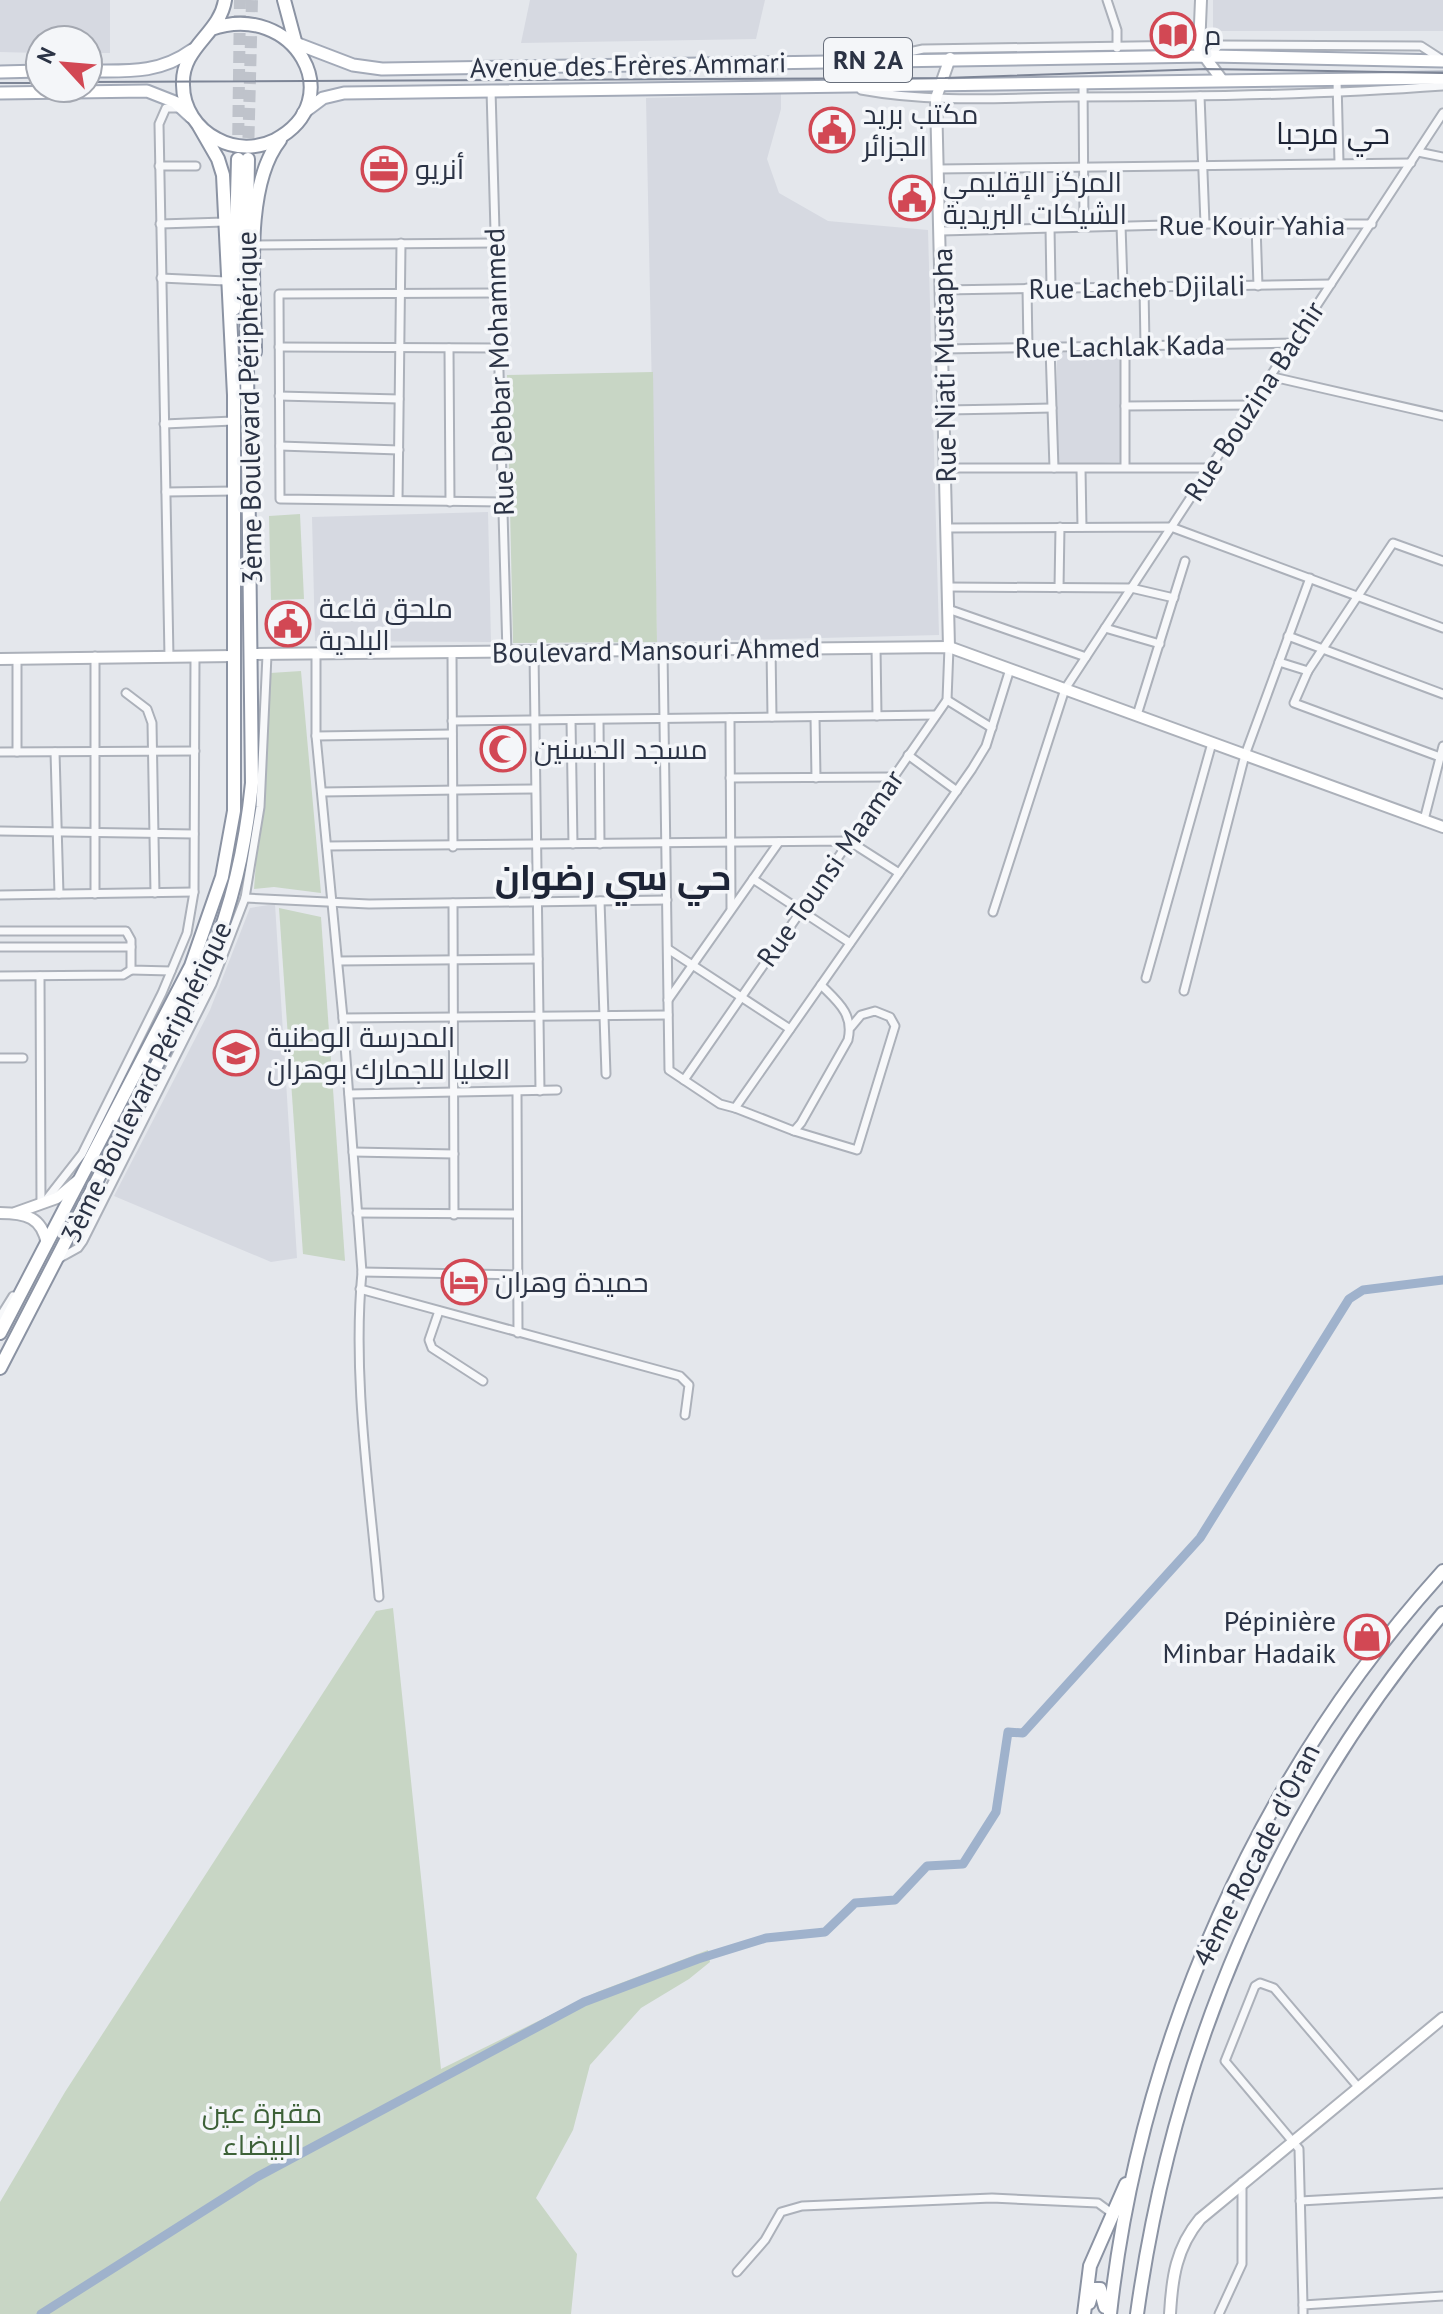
<svg xmlns="http://www.w3.org/2000/svg" width="1443" height="2314" viewBox="0 0 1443 2314" font-family="'PT Sans',Cairo,sans-serif">
<style>
.built{fill:#d6d9e1}
.green{fill:#c8d6c5}
.lines{fill:none;stroke-linecap:round;stroke-linejoin:round}
.canal{stroke:#9fb2cc;stroke-width:9}
.highway-tunnel{stroke:#bfc3cb;stroke-width:12;stroke-dasharray:12 6;stroke-linecap:butt}
.street-casing{stroke:#acb1ba;stroke-width:11}
.secondary-casing{stroke:#acb1ba;stroke-width:14}
.primary-casing{stroke:#a3aab8;stroke-width:15}
.highway-casing{stroke:#8b93a3;stroke-width:16}
.street{stroke:#f7f8fa;stroke-width:7}
.secondary{stroke:#fff;stroke-width:10}
.primary{stroke:#fff;stroke-width:11}
.highway{stroke:#fff;stroke-width:12}
.tram{stroke:#7d8596;stroke-width:2}
.labels{text-anchor:middle;stroke-width:7;stroke-linejoin:round;paint-order:stroke}
.shield{fill:#f4f6f9;stroke:#676e7b;stroke-width:2}
.shield-label{font-size:26px;font-weight:bold;fill:#2b3345}
.poi-label{font-size:28px;fill:#2b3345;stroke:#f4f6f9;text-anchor:start}
.street-label{font-size:28px;fill:#2b3345;stroke:#f4f6f9}
.park-label{font-size:28px;fill:#3d6138;stroke:#f4f6f9}
.neighbourhood-label{font-size:30px;fill:#1d2436;stroke:#f4f6f9}
.district-label{font-size:36px;font-weight:bold;fill:#1d2436;stroke:#f4f6f9}
</style>
<rect width="100%" height="100%" fill="#e4e7ec"/>
<g class="built">
<path d="M0,0H110V53H88V40H40V53L0,52Z"/>
<path d="M530,0H765L756,39L521,43Z"/>
<rect x="1213" y="0" width="230" height="31"/>
<path d="M781,94V109L767,159L779,193L828,221L928,230L939,635L657,642L646,98Z"/>
<path d="M1120,351L1121,462L1057,465V353Z"/>
<path d="M488,512L491,642L315,641L312,517Z"/>
<path d="M275,904L297,1258L271,1262L114,1196L210,1010L250,908Z"/>
</g>
<g class="green">
<path d="M653,372L657,642L513,643L507,375Z"/>
<path d="M300,514L304,599L271,600L269,516Z"/>
<path d="M301,671L321,893L274,887L254,889L270,673Z"/>
<path d="M279,908L321,917L345,1261L303,1254Z"/>
<path d="M393,1608L441,2069L597,1992L708,1950L710,1962L689,1979L641,2008L590,2065L573,2130L536,2198L577,2254L571,2314H0V2202L65,2092L376,1611Z"/>
</g>
<g class="lines">
<path class="canal" d="M41,2314L257,2177L584,2002L698,1959L766,1938L825,1932L855,1903L895,1900L927,1866L963,1864L996,1812L1008,1732L1023,1733L1200,1538L1349,1299L1363,1290L1443,1280"/>
<g class="highway-tunnel">
<path d="M238,153L240,0"/>
<path d="M248,156L252,0"/>
</g>
<g class="street-casing">
<g id="street">
<path d="M1107,0L1117,30V48"/>
<path d="M1210,56L1219,45L1421,46L1441,59"/>
<path d="M886,57L923,49L1198,45"/>
<path d="M1337,80L1339,163"/>
<path d="M1083,82L1084,226"/>
<path d="M491,90L507,653"/>
<path d="M861,90C931,103 1003,98 1073,97C1197,97 1320,95 1443,86"/>
<path d="M1200,96L1205,224"/>
<path d="M1418,152L1443,157"/>
<path d="M159,166H196"/>
<path d="M938,169L1411,163"/>
<path d="M160,224L225,222"/>
<path d="M1121,225L1123,286"/>
<path d="M1256,225L1258,286"/>
<path d="M1050,227L1051,287"/>
<path d="M941,231L1205,224H1372"/>
<path d="M255,245L495,243"/>
<path d="M161,278L226,281"/>
<path d="M1144,287L1145,346"/>
<path d="M1027,288L1028,348"/>
<path d="M943,290L1331,284"/>
<path d="M497,293L279,294L280,499L503,502"/>
<path d="M1125,346V467"/>
<path d="M279,347L498,348"/>
<path d="M449,348L450,502"/>
<path d="M1050,348L1054,468"/>
<path d="M944,349L1295,343"/>
<path d="M1273,377L1443,416"/>
<path d="M279,396L399,399"/>
<path d="M1125,406L1254,405"/>
<path d="M945,410L1052,408"/>
<path d="M164,424L233,421"/>
<path d="M280,446L399,450"/>
<path d="M946,468H1212"/>
<path d="M1081,469L1082,527"/>
<path d="M166,492L234,491"/>
<path d="M398,500L401,243"/>
<path d="M947,528L1171,527L1443,628"/>
<path d="M948,587L1131,588L1174,598"/>
<path d="M1059,588L1060,527"/>
<path d="M948,609L1086,657"/>
<path d="M1105,628L1160,644"/>
<path d="M1288,636L1443,694"/>
<path d="M876,647L877,716"/>
<path d="M771,648L772,717"/>
<path d="M663,651L669,1070L720,1104L735,1108L972,769L986,746L1010,669"/>
<path d="M452,653L453,847"/>
<path d="M534,653L540,1091"/>
<path d="M316,655V736L343,1018L362,1272C352,1379 370,1491 379,1597"/>
<path d="M169,657L159,124L166,108H179"/>
<path d="M1279,662L1308,671"/>
<path d="M126,693L147,709L152,723L155,893"/>
<path d="M947,700L992,728"/>
<path d="M1137,715L1185,561"/>
<path d="M815,717L816,778"/>
<path d="M730,718L731,908"/>
<path d="M571,720L573,844"/>
<path d="M599,720L600,844"/>
<path d="M452,721L936,715"/>
<path d="M316,736L452,734"/>
<path d="M0,752L195,751"/>
<path d="M17,752V658"/>
<path d="M55,752L59,894"/>
<path d="M908,755L957,791"/>
<path d="M1440,757L1294,703L1308,671L1393,543L1443,561"/>
<path d="M730,778L893,777"/>
<path d="M322,792L534,789"/>
<path d="M1424,820L1443,746"/>
<path d="M0,831L194,834"/>
<path d="M327,846L849,841L899,873"/>
<path d="M753,879L850,943"/>
<path d="M95,894V656"/>
<path d="M0,895L194,892"/>
<path d="M245,898L369,904L667,900"/>
<path d="M600,901L606,1074"/>
<path d="M453,903L454,1215"/>
<path d="M993,912L1065,689L1443,113"/>
<path d="M0,931H126L131,940V970L171,971"/>
<path d="M0,947H131"/>
<path d="M668,949L790,1029"/>
<path d="M338,961L538,959"/>
<path d="M0,976L123,975L131,970"/>
<path d="M40,976L41,1204"/>
<path d="M1146,978L1212,743"/>
<path d="M1184,991L1245,755L1310,578"/>
<path d="M668,1000L779,842"/>
<path d="M343,1018L668,1015"/>
<path d="M0,1058H23"/>
<path d="M684,1080L947,700L949,647"/>
<path d="M517,1092L518,1333"/>
<path d="M349,1094L557,1090"/>
<path d="M735,1108L794,1131L801,1123L848,1040C854,1014 838,1002 821,985"/>
<path d="M794,1131L857,1150L895,1026L890,1017L875,1011L861,1015L851,1027"/>
<path d="M353,1152L454,1154"/>
<path d="M46,1200L82,1154L162,993L187,933L194,892L195,657"/>
<path d="M357,1213L517,1214"/>
<path d="M60,1258L78,1248L83,1241L212,984L245,898L260,807L267,655"/>
<path d="M362,1272L517,1275"/>
<path d="M360,1289L680,1376L689,1385L685,1415"/>
<path d="M439,1311L429,1340L432,1348L483,1381"/>
<path d="M0,1317L13,1296"/>
<path d="M1300,2201L1443,2193"/>
<path d="M737,2272L765,2240L781,2212L802,2206L992,2198L1098,2203L1113,2214"/>
<path d="M1303,2305L1299,2149L1225,2061L1255,1986L1260,1983L1274,1988L1359,2088"/>
<path d="M1219,2314L1242,2264V2182"/>
<path d="M1303,2314V2305L1443,2296"/>
</g>
</g>
<g class="secondary-casing">
<g id="secondary">
<path d="M1201,0L1199,49L1222,80"/>
<path d="M949,647L936,98L950,58"/>
<path d="M252,654L949,647L1443,827"/>
<path d="M0,659L234,656"/>
<path d="M0,1213C26,1213 42,1217 47,1244"/>
<path d="M15,1213L57,1198L77,1181"/>
<path d="M1170,2314C1172,2278 1176,2248 1200,2219L1443,2018"/>
</g>
</g>
<g class="primary-casing">
<g id="primary">
<path d="M298,44L353,65L382,69L1210,56L1443,61"/>
<path d="M88,71C127,71 159,74 192,50"/>
<path d="M0,72L40,71"/>
<path d="M0,93L147,91L175,102L191,117"/>
<path d="M303,113L323,98L344,93L1443,78"/>
</g>
</g>
<g class="highway-casing">
<g id="highway">
<path d="M284,0L295,41"/>
<path d="M211,29C294,0 351,100 275,140C257,149 235,149 217,139C197,129 183,108 183,85C181,47 220,34 225,0"/>
<path d="M234,309L238,159"/>
<path d="M255,352C255,292 242,188 280,140"/>
<path d="M0,1333L191,966L222,877L234,811V395L223,175L218,159L199,126"/>
<path d="M0,1368L208,966C232,903 245,851 252,783L246,284L248,159"/>
<path d="M1089,2303L1093,2289H1100L1105,2307"/>
<path d="M1084,2314L1090,2266L1126,2184"/>
<path d="M1110,2314C1140,2041 1259,1774 1443,1571"/>
<path d="M1137,2314C1173,2055 1274,1814 1443,1613"/>
</g>
</g>
<use href="#street" class="street"/>
<use href="#secondary" class="secondary"/>
<use href="#primary" class="primary"/>
<use href="#highway" class="highway"/>
<g class="tram">
<path d="M88,82L945,78L1206,69L1443,73"/>
<path d="M0,83H40"/>
</g>
</g>
<defs>
<g id="library-ring" transform="scale(2.3)"><circle r="9.5" fill="#f4f6f9" stroke="#d24854" stroke-width="1.5"/><path d="M-6-4Q-3-5.5-.7-3.5V5Q-3 3-6 4ZM6-4Q3-5.5 .7-3.5V5Q3 3 6 4Z" fill="#d24854"/></g>
<g id="civic-ring" transform="scale(2.3)"><circle r="9.5" fill="#f4f6f9" stroke="#d24854" stroke-width="1.5"/><path d="M-.6-6.5H3V-4.5H.6V-3L4-1V1h2V6H-6V1h2V-1L-.6-3ZM-1.2 2.5V6h2.4V2.5Z" fill="#d24854"/></g>
<g id="office-ring" transform="scale(2.3)"><circle r="9.5" fill="#f4f6f9" stroke="#d24854" stroke-width="1.5"/><path d="M-6-3h4V-5.5h4V-3h4V5H-6ZM-1-4.5V-3h2v-1.5ZM-6 0V1H6V0Z" fill="#d24854"/></g>
<g id="mosque-ring" transform="scale(2.3)"><circle r="9.5" fill="#f4f6f9" stroke="#d24854" stroke-width="1.5"/><path d="M3.5-4.9A6 6 0 1 0 3.5 4.9A5 5 0 1 1 3.5-4.9Z" fill="#d24854"/></g>
<g id="university-ring" transform="scale(2.3)"><circle r="9.5" fill="#f4f6f9" stroke="#d24854" stroke-width="1.5"/><path d="M0-5L7-2L0 1L-7-2ZM-4 1L0 2.5L4 1V4Q0 6-4 4Z" fill="#d24854"/></g>
<g id="hotel-ring" transform="scale(2.3)"><circle r="9.5" fill="#f4f6f9" stroke="#d24854" stroke-width="1.5"/><path d="M-6-4.5h1.5V1H6V5H4.5V3h-9V5H-6ZM-4 0a1.8 1.8 0 1 1 3.6 0ZM.5 0V-2.5h3Q6-2.5 6 0Z" fill="#d24854"/></g>
<g id="shop-ring" transform="scale(2.3)"><circle r="9.5" fill="#f4f6f9" stroke="#d24854" stroke-width="1.5"/><path d="M-5-2.5h2.3a2.7 3.5 0 0 1 5.4 0H5L5.5 6h-11ZM-1.5-2.5h3a1.5 2.3 0 0 0-3 0Z" fill="#d24854"/></g>
</defs>
<g fill-rule="evenodd">
<use href="#library-ring" x="1173" y="35"/>
<use href="#civic-ring" x="832" y="130"/>
<use href="#office-ring" x="384" y="169"/>
<use href="#civic-ring" x="912" y="198"/>
<use href="#civic-ring" x="288" y="624"/>
<use href="#mosque-ring" x="503" y="749"/>
<use href="#university-ring" x="236" y="1053"/>
<use href="#hotel-ring" x="464" y="1282"/>
<use href="#shop-ring" x="1367" y="1637"/>
</g>
<g class="labels">
<rect class="shield" x="824" y="38" width="88" height="44" rx="6"/>
<g class="shield-label">
<text x="868" y="69">RN 2A</text>
</g>
<g class="poi-label">
<text x="1204" y="45">م</text>
<text x="863" y="124">مكتب بريد<tspan x="863" dy="32">الجزائر</tspan></text>
<text x="415" y="179">أنريو</text>
<text x="943" y="192">المركز الإقليمي<tspan x="943" dy="32">الشيكات البريدية</tspan></text>
<text x="319" y="618">ملحق قاعة<tspan x="319" dy="32">البلدية</tspan></text>
<text x="534" y="759">مسجد الحسنين</text>
<text x="267" y="1047">المدرسة الوطنية<tspan x="267" dy="32">العليا للجمارك بوهران</tspan></text>
<text x="495" y="1292">حميدة وهران</text>
<text x="1336" y="1631" text-anchor="end">Pépinière<tspan x="1336" dy="32">Minbar Hadaik</tspan></text>
</g>
<g class="street-label">
<text transform="translate(628 65) rotate(-1)" y="10">Avenue des Frères Ammari</text>
<text x="1252" y="235">Rue Kouir Yahia</text>
<text transform="translate(1137 287) rotate(-1)" y="10">Rue Lacheb Djilali</text>
<text transform="translate(1120 346) rotate(-1)" y="10">Rue Lachlak Kada</text>
<text transform="translate(944 365) rotate(-91)" y="10">Rue Niati Mustapha</text>
<text transform="translate(499 372) rotate(-92)" y="10">Rue Debbar Mohammed</text>
<text transform="translate(1254 401) rotate(-57)" y="10">Rue Bouzina Bachir</text>
<text transform="translate(249 408) rotate(-91)" y="10">3ème Boulevard Périphérique</text>
<text transform="translate(656 650) rotate(-1)" y="10">Boulevard Mansouri Ahmed</text>
<text transform="translate(830 868) rotate(-55)" y="10">Rue Tounsi Maamar</text>
<text transform="translate(146 1082) rotate(-64)" y="10">3ème Boulevard Périphérique</text>
<text transform="translate(1256 1855) rotate(-63)" y="10">4ème Rocade d'Oran</text>
</g>
<g class="park-label">
<text x="262" y="2123">مقبرة عين<tspan x="262" dy="32">البيضاء</tspan></text>
</g>
<g class="neighbourhood-label">
<text x="1333" y="144">حي مرحبا</text>
</g>
<g class="district-label">
<text x="613" y="890">حي سي رضوان</text>
</g>
</g>
<g transform="translate(64 64) rotate(296)"><circle r="38" fill="#f4f6f9" stroke="#a4a8b1" stroke-width="2"/>
<path d="M0-6L14 30L0 20L-14 30Z" fill="#d24854"/>
<text y="-12" font-size="22" font-weight="bold" text-anchor="middle" fill="#2b3345">N</text>
</g>
</svg>
